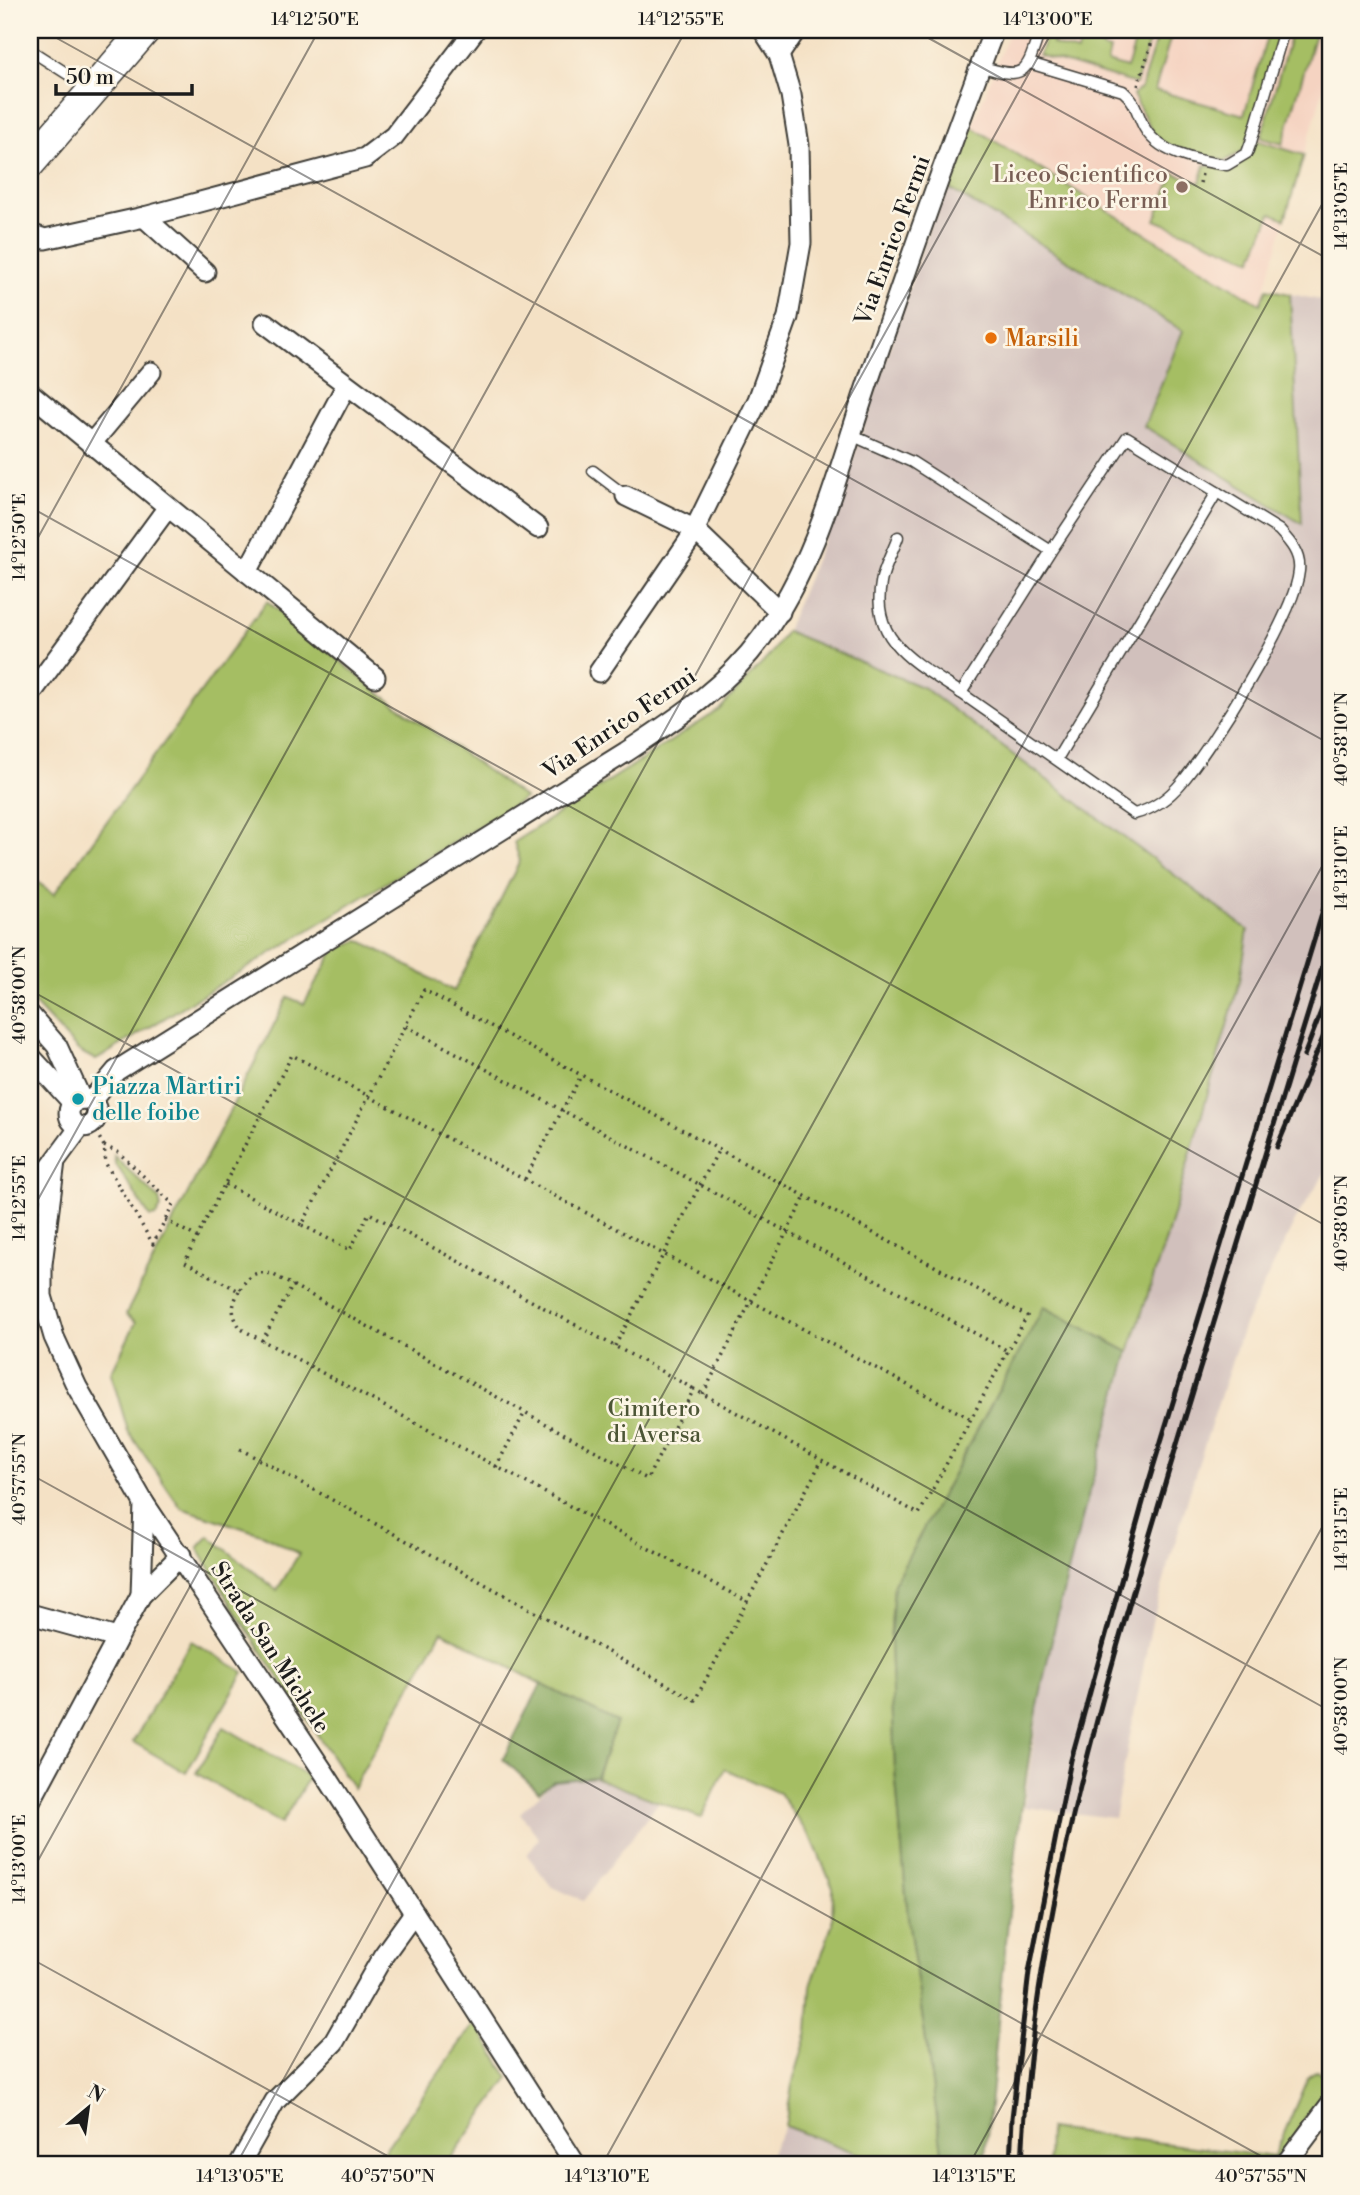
<svg xmlns="http://www.w3.org/2000/svg" width="1360" height="2195" viewBox="0 0 1360 2195" font-family="'Libre Bodoni',serif">
<style>
.built{fill:#f5d3c1}
.industrial{fill:#d1c0bc}
.green{fill:#a5be64;stroke:#606d40;stroke-width:2}
.forest{fill:#84a55a;stroke:#50603b;stroke-width:2}
.lines{fill:none;stroke-linecap:round;stroke-linejoin:round}
.service-casing{stroke:#3c3a35;stroke-width:13}
.minor-casing{stroke:#3c3a35;stroke-width:23}
.primary-casing{stroke:#3c3a35;stroke-width:33}
.path{stroke:#3c3a35;stroke-width:3.5;stroke-dasharray:2 5;stroke-linecap:butt}
.service{stroke:#fff;stroke-width:10}
.minor{stroke:#fff;stroke-width:19}
.primary{stroke:#fff;stroke-width:30}
.rail{stroke:#1c1c1c;stroke-width:5}
.ticks{fill:none;stroke:#1c1c1c;stroke-width:2;stroke-opacity:0.45}
.education-dot{fill:#8d6e63;stroke:#fcf5e5;stroke-width:2.5}
.food-dot{fill:#e8710a;stroke:#fcf5e5;stroke-width:2.5}
.culture-dot{fill:#0f9aa8;stroke:#fcf5e5;stroke-width:2.5}
.labels{text-anchor:middle;stroke-width:5;stroke-linejoin:round;paint-order:stroke}
.education-label{font-size:23px;fill:#785e54;stroke:#fcf5e5;text-anchor:end}
.street-label{font-size:23px;fill:#1c1c1c;stroke:#fcf5e5}
.food-label{font-size:23px;fill:#c56008;stroke:#fcf5e5;text-anchor:start}
.culture-label{font-size:23px;fill:#0d838f;stroke:#fcf5e5;text-anchor:start}
.park-label{font-size:23px;fill:#4c5535;stroke:#fcf5e5}
.neatline{fill:none;stroke:#1c1c1c;stroke-width:2.5}
.ticks-label{font-size:18px;text-anchor:middle;fill:#1c1c1c}
</style>
<rect width="100%" height="100%" fill="#fcf5e5"/>
<filter id="ink" filterUnits="userSpaceOnUse"><feTurbulence type="fractalNoise" baseFrequency=".0143" numOctaves="2"/><feDisplacementMap in="SourceGraphic" scale="14" xChannelSelector="R" yChannelSelector="G"/><feConvolveMatrix kernelMatrix="1 2 1 2 8 2 1 2 1" color-interpolation-filters="sRGB"/></filter>
<filter id="wash" filterUnits="userSpaceOnUse"><feTurbulence type="fractalNoise" baseFrequency=".00686" numOctaves="4" result="noise"/><feDisplacementMap in="SourceGraphic" scale="28" xChannelSelector="R" yChannelSelector="G"/><feGaussianBlur stdDeviation="1.57" result="paint"/><feColorMatrix in="noise" values="0 0 0 0 0 0 0 0 0 0 0 0 0 0 0 0 0 1.4 0 .05"/><feComposite in="paint" operator="in"/></filter>
<g filter="url(#wash)">
<rect width="100%" height="100%" fill="#f4e1c5"/>
<path class="built" d="M1010,30H1330V66L1260,305L972,127Z"/>
<g class="industrial">
<path d="M942,189H950L1183,331L1301,524L1290,294L1330,302V1165L1298,1215L1243,1327L1195,1474L1152,1622L1114,1818L1024,1807L1040,1700L1068,1564L1240,980L969,720L924,688L786,631L839,502Z"/>
<path d="M596,1778L659,1802L583,1901L551,1886L527,1855L539,1838L520,1813L554,1781Z"/>
<path d="M785,2126L888,2165H764Z"/>
</g>
<g class="green">
<path d="M1048,30L1055,33L1052,44L1077,52L1084,30H1108L1102,48L1110,50L1107,62L1127,68L1139,30L1152,31L1136,84L1039,55Z"/>
<path d="M1269,30H1280L1245,150L1225,161L1169,146L1154,135L1133,95L1141,88L1158,33L1171,36L1155,90L1244,115Z"/>
<path d="M1292,30H1316L1283,144L1261,138Z"/>
<path d="M972,127L1260,304L1267,289L1290,294L1302,524L1144,426L1183,331L950,189Z"/>
<path d="M1255,140L1304,155L1285,219L1271,213L1252,260L1155,220L1174,173L1200,183L1205,165C1231,169 1246,166 1255,140Z"/>
<path d="M267,601L378,692L525,798L96,1060L79,1051L30,999V877L54,894Z"/>
<path d="M786,631L924,688L1248,930L1240,980L1167,1236L1129,1352L1044,1307L894,1583L890,1643L895,1769L908,1918L944,2165H888L785,2126L792,2085L808,2032L811,1986L832,1925L833,1888L813,1841L779,1793L725,1769L701,1818L596,1778L617,1722L582,1706L442,1631L353,1788L240,1619L198,1548L209,1536L277,1590L299,1554L264,1535L181,1508L128,1431L111,1373L136,1322L126,1314L288,997L304,1004L335,949L360,940L454,991L520,861L514,842L719,710L770,655Z"/>
<path d="M114,1156L159,1199L161,1208L156,1216L150,1217L115,1163Z"/>
<path d="M191,1641L244,1672L186,1773L133,1742Z"/>
<path d="M224,1727L309,1777L281,1824L196,1773Z"/>
<path d="M475,2022L509,2078L446,2165H374Z"/>
<path d="M1317,2071L1330,2077V2090C1303,2107 1298,2149 1269,2162L1048,2165L1049,2129L1274,2157L1308,2077Z"/>
</g>
<g class="forest">
<path d="M1044,1307L1129,1352C1096,1467 1063,1580 1040,1696C1010,1851 1001,2009 984,2165H944L908,1918L895,1769L890,1643L894,1583Z"/>
<path d="M541,1684L617,1722L596,1777L554,1781L539,1792L503,1759Z"/>
</g>
</g>
<g filter="url(#ink)">
<g class="lines">
<g class="service-casing">
<g id="service">
<path d="M30,50L91,89"/>
<path d="M1029,63L1123,91C1135,101 1136,110 1142,123C1155,154 1198,161 1227,165L1247,153L1251,142L1284,30"/>
<path d="M980,66C1027,81 1026,73 1040,30"/>
<path d="M851,435L912,462L1051,551L961,693L1134,814C1154,809 1169,798 1182,782C1212,746 1295,615 1299,571C1301,554 1290,542 1279,530L1127,437L1051,551"/>
<path d="M593,471L626,496"/>
<path d="M898,537C893,552 883,568 881,583C870,643 918,664 961,693"/>
<path d="M1057,759L1217,492"/>
</g>
</g>
<g class="minor-casing">
<g id="minor">
<path d="M779,55L796,30"/>
<path d="M144,217L205,272"/>
<path d="M30,234L45,239L144,217L365,158L394,136L475,30"/>
<path d="M265,323L538,528"/>
<path d="M30,393L375,677"/>
<path d="M91,444L151,372"/>
<path d="M626,496L694,529L780,612"/>
<path d="M247,572L346,386"/>
<path d="M599,672L690,539L758,400L788,317L801,243L799,145L791,95L779,55L763,30"/>
<path d="M30,695L168,507"/>
<path d="M30,1015L57,1046L81,1099"/>
<path d="M30,1056L73,1103"/>
<circle cx="83" cy="1113" r="14"/>
<path d="M91,1101L116,1071L626,752C676,719 726,687 762,637C818,560 839,467 869,379C909,262 950,145 994,30"/>
<path d="M80,1127L55,1161L42,1264V1296L54,1337L77,1387L144,1503L325,1774L576,2165"/>
<path d="M30,1195L53,1164"/>
<path d="M141,1595L144,1503"/>
<path d="M30,1614L117,1638"/>
<path d="M30,1802L141,1595L181,1555"/>
<path d="M239,2165L275,2101L334,2042L383,1956L414,1913"/>
<path d="M1285,2165L1330,2105"/>
</g>
</g>
<g class="primary-casing">
<path id="primary" d="M30,163L145,30"/>
</g>
<g class="path">
<path d="M1138,86L1155,32"/>
<path d="M1200,183L1202,174"/>
<path d="M406,1026L1008,1351"/>
<path d="M96,1132L104,1146L106,1164L153,1244L165,1220L197,1237L292,1055L971,1419"/>
<path d="M104,1146L118,1152L173,1204L165,1220"/>
<path d="M525,1179L581,1076"/>
<path d="M302,1225L350,1250L369,1213L694,1389"/>
<path d="M197,1237L185,1262L239,1291C248,1276 254,1270 272,1274L647,1479L694,1389L919,1514L1027,1316L424,990L302,1225L225,1184"/>
<path d="M239,1291C231,1307 231,1314 241,1329L748,1602"/>
<path d="M262,1341L293,1285"/>
<path d="M615,1346L718,1151"/>
<path d="M703,1394L805,1197"/>
<path d="M240,1449L695,1700L822,1460"/>
<path d="M496,1467L525,1412"/>
</g>
<use href="#service" class="service"/>
<use href="#minor" class="minor"/>
<use href="#primary" class="primary"/>
<g class="rail">
<path d="M1304,1056L1330,988"/>
<path d="M1277,1147L1330,1021"/>
<path d="M1010,2165L1012,2118L1029,1972L1071,1760L1148,1484L1330,888"/>
<path d="M1022,2165C1031,1930 1100,1701 1167,1477C1221,1298 1275,1120 1330,942"/>
</g>
</g>
</g>
<path class="ticks" d="M42,30L1330,744M914,30L1330,260M30,507L1330,1228M30,552L319,30M30,990L1330,1711M30,1214L686,30M30,1474L1277,2165M30,1875L1053,30M30,1958L404,2165M236,2165L1330,190M602,2165L1330,852M969,2165L1330,1513"/>
<circle class="education-dot" cx="1182" cy="187" r="7"/>
<circle class="food-dot" cx="991" cy="338" r="7"/>
<circle class="culture-dot" cx="78" cy="1099" r="7"/>
<g class="labels">
<g class="education-label">
<text x="1168" y="182">Liceo Scientifico<tspan x="1168" dy="26">Enrico Fermi</tspan></text>
</g>
<g class="street-label">
<text transform="translate(892 240) rotate(-70)" y="8">Via Enrico Fermi</text>
<text transform="translate(619 723) rotate(-34)" y="8">Via Enrico Fermi</text>
<text transform="translate(271 1647) rotate(57)" y="8">Strada San Michele</text>
</g>
<g class="food-label">
<text x="1005" y="346">Marsili</text>
</g>
<g class="culture-label">
<text x="92" y="1094">Piazza Martiri<tspan x="92" dy="26">delle foibe</tspan></text>
</g>
<g class="park-label">
<text x="654" y="1416">Cimitero<tspan x="654" dy="26">di Aversa</tspan></text>
</g>
</g>
<rect width="1360" height="2195" fill="none" stroke="#fcf5e5" stroke-width="77"/>
<g transform="translate(88 2108) rotate(29)" stroke="#fcf5e5" stroke-width="5" paint-order="stroke">
<path d="M0-5L12 26L0 18L-12 26Z" fill="#1c1c1c"/>
<text y="-10" font-size="19" font-weight="bold" text-anchor="middle" fill="#1c1c1c">N</text>
</g>
<path d="M56 84v10h136v-10" fill="none" stroke="#1c1c1c" stroke-width="3.5"/>
<text x="66" y="84" font-size="21" fill="#1c1c1c" stroke="#fcf5e5" stroke-width="5" paint-order="stroke">50 m</text>
<rect x="38" y="38" width="1284" height="2118" class="neatline"/>
<g class="ticks-label">
<text x="315" y="25">14°12'50"E</text>
<text x="681" y="25">14°12'55"E</text>
<text x="1048" y="25">14°13'00"E</text>
<text transform="translate(1341 206) rotate(-90)" y="6">14°13'05"E</text>
<text transform="translate(19 537) rotate(-90)" y="6">14°12'50"E</text>
<text transform="translate(1341 739) rotate(-90)" y="6">40°58'10"N</text>
<text transform="translate(1341 868) rotate(-90)" y="6">14°13'10"E</text>
<text transform="translate(19 995) rotate(-90)" y="6">40°58'00"N</text>
<text transform="translate(19 1198) rotate(-90)" y="6">14°12'55"E</text>
<text transform="translate(1341 1223) rotate(-90)" y="6">40°58'05"N</text>
<text transform="translate(19 1479) rotate(-90)" y="6">40°57'55"N</text>
<text transform="translate(1341 1529) rotate(-90)" y="6">14°13'15"E</text>
<text transform="translate(1341 1706) rotate(-90)" y="6">40°58'00"N</text>
<text transform="translate(19 1859) rotate(-90)" y="6">14°13'00"E</text>
<text x="240" y="2182">14°13'05"E</text>
<text x="388" y="2182">40°57'50"N</text>
<text x="607" y="2182">14°13'10"E</text>
<text x="974" y="2182">14°13'15"E</text>
<text x="1261" y="2182">40°57'55"N</text>
</g>
</svg>
